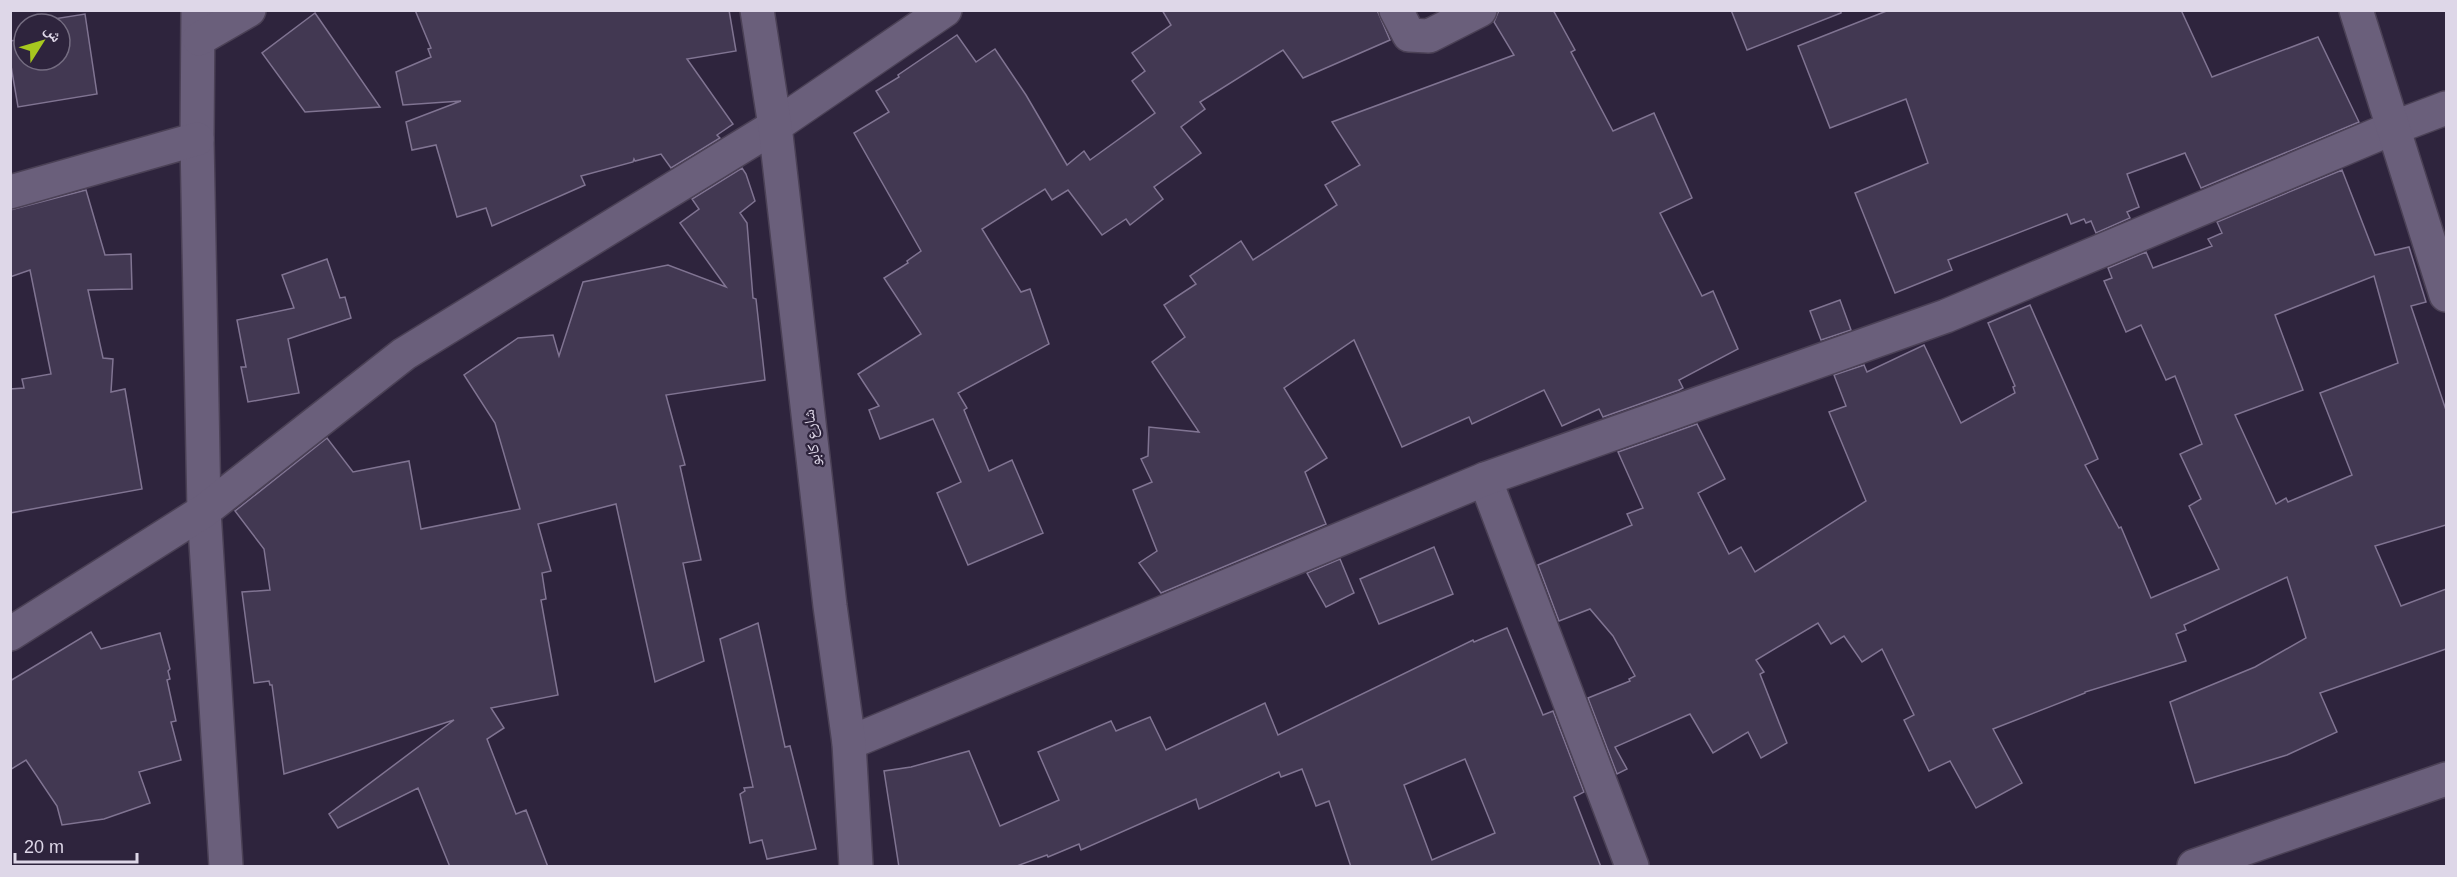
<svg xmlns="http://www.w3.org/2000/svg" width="2457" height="877" viewBox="0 0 2457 877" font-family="Helvetica,'Noto Naskh Arabic',sans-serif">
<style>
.building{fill:#423852;stroke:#807492;stroke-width:1.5;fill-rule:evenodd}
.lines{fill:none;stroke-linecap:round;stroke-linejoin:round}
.street-casing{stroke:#4b4156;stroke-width:36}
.secondary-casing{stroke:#4b4156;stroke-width:36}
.street{stroke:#6a5f7b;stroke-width:33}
.secondary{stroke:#6a5f7b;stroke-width:33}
.labels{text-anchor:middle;stroke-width:4.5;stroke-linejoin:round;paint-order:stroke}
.street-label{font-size:16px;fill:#ded7e8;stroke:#2e243d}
</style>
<rect width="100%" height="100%" fill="#2e243d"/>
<g class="building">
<path d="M415,10H729L736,51L687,59L733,124L717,135L720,138L671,168L661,154L635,161L634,159L633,162L581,176L585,185L492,226L486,208L457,217L436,145L412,150L406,122L461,101L403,105L396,72L431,57L428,49L431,48Z"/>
<path d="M1162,10H1377L1390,40L1303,78L1283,50L1200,102L1205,109L1181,127L1201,153L1154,187L1163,199L1130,225L1126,219L1102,235L1068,190L1052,200L1045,189L982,229L1021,292L1030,289L1049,344L958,393L967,408L964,410L989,471L1012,460L1043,533L968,565L937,493L961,482L933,419L880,439L869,410L879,406L858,374L921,334L884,278L908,263L907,261L921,251L854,133L889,112L876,91L899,77L898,75L957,35L976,62L995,49L1026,95L1067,165L1084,151L1090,160L1155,113L1132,81L1145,71L1132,53L1171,25Z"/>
<path d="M1499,10H1553L1575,50L1571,52L1613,131L1654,113L1692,198L1660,213L1702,296L1713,291L1738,349L1679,380L1683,388L1679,390L1603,417L1599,409L1562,426L1544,390L1472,424L1469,417L1402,447L1354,340L1284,388L1327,458L1305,472L1326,524L1161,593L1139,563L1157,551L1133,490L1152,482L1141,459L1148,456L1149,427L1199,432L1152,362L1185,337L1164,305L1196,284L1190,276L1241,241L1253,260L1337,205L1325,185L1360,165L1332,122L1514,55L1494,22Z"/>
<path d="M1731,10H1841V13L1747,50Z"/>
<path d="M1889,10H2181L2212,77L2318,37L2359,122L2201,188L2185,153L2127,174L2139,207L2127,212L2130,218L2096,233L2091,221L2086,223L2084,219L2071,224L2067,214L1948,260L1952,270L1895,293L1855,193L1928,163L1906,99L1830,128L1798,46Z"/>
<path d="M315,13L380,107L305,112L262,53Z"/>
<path d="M85,14L97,94L18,107L10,60V41L24,39V60H60V24H48L47,20Z"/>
<path d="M742,168L746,174L755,201L740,213L747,223L753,298L756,299L765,380L666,395L685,465L680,466L701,560L683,563L704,661L655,682L616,504L538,524L551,571L542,573L546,599L541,600L558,695L491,708L504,728L487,739L516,814L526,810L548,867H450L418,788L338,828L329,814L454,720L284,774L272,685H270L269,681L254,683L242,592L270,590L264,549L235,511L327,438L353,472L409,461L421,529L520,509L495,423L464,375L518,338L553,335L559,356L583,282L668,265L726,287L680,223L699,209L692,199Z"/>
<path d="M2342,170L2375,255L2409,247L2426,302L2411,306L2446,410V525L2375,546L2401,606L2446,589V649L2320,693L2337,732L2287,755L2195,783L2170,702L2255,667L2306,638L2287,577L2184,625L2186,630L2176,634L2186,661L2085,692V693L1993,729L2022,783L1976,808L1950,761L1929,771L1904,720L1914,715L1882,649L1862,662L1844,636L1831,644L1818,623L1756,660L1764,672L1760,674L1787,743L1761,758L1748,732L1713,753L1690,714L1615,747L1627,769L1617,774L1588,698L1630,681L1629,679L1635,676L1613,636L1590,609L1559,621L1538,565L1632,525L1627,514L1643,508L1618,452L1697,424L1725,479L1698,493L1729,554L1741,547L1755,572L1866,501L1829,412L1846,406L1834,375L1864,365L1867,372L1924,345L1961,423L2015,393L2013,387L2015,386L1988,323L2030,305L2098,459L2085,465L2119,528L2121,527L2151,598L2219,569L2189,506L2201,499L2180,454L2202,444L2175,376L2166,380L2141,325L2126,332L2104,281L2112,278L2108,268L2146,252L2153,268L2212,246L2208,239L2222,233L2217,222ZM2374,276L2398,363L2320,393L2352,475L2288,502L2286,498L2276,504L2235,415L2303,390L2275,315Z"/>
<path d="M86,190L105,255L131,254L132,289L88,290L103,358L113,359L111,392L125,389L142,489L10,513V389L24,388L22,379L51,374L30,270L10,277V210Z"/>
<path d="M327,259L340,298L345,297L351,318L288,339L299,393L248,402L241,367H246L237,320L294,308L282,275Z"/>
<path d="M1840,300L1851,330L1821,340L1810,311Z"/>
<path d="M1434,547L1453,594L1379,624L1360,579Z"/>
<path d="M1340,559L1354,593L1326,607L1307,573Z"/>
<path d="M758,623L785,747L790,746L816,849L767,859L762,840L750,843L740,794L745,791L744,788L753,787L720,639Z"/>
<path d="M1507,628L1543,715L1553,711L1584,792L1574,797L1601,867H1351L1329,801L1316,806L1302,769L1281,777L1279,772L1199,809L1196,799L1081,850L1079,844L1048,857L1047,855L1014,867H899L884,771L911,767L969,751L1000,826L1059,800L1038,752L1111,721L1116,731L1150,717L1166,750L1265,703L1278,735L1473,640L1474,642ZM1465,759L1495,833L1432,860L1404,785Z"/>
<path d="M91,632L101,649L160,633L170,669L168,671L170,679L167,680L176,721L171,722L181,760L139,772L150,803L104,819L62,825L57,806L26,760L10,770V681Z"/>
</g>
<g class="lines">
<g class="street-casing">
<g id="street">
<path d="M198,10L197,139L204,511L226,866"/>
<path d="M1396,10L1409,35L1429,36L1480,10"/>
<path d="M199,39L249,10"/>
<path d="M10,192L197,139"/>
<path d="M1485,479L1632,866"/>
<path d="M10,634L204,511L404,354L775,126L945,10"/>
<path d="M849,743L1485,479L1946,316L2393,128L2446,108"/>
<path d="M2194,866L2446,779"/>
</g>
</g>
<g class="secondary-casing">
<g id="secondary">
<path d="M757,10L775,126L830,606L849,743L856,866"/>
<path d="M2356,10L2446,295"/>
</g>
</g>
<use href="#street" class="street"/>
<use href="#secondary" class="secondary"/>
</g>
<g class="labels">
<g class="street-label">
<text transform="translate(811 438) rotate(-97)" y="6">شارع كابو</text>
</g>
</g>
<rect width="2457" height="877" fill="none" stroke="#ded7e8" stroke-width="24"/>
<g transform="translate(42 42) rotate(53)"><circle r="28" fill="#2e243d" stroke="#746c81" stroke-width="1.5"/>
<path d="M0-4.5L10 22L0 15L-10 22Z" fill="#a7c81f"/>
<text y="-9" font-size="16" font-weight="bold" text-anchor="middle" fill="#ded7e8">ش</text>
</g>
<path d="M15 853v9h122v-9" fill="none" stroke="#ded7e8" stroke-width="3"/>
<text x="24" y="853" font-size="18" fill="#ded7e8" stroke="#2e243d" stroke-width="4.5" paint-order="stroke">20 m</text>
</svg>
